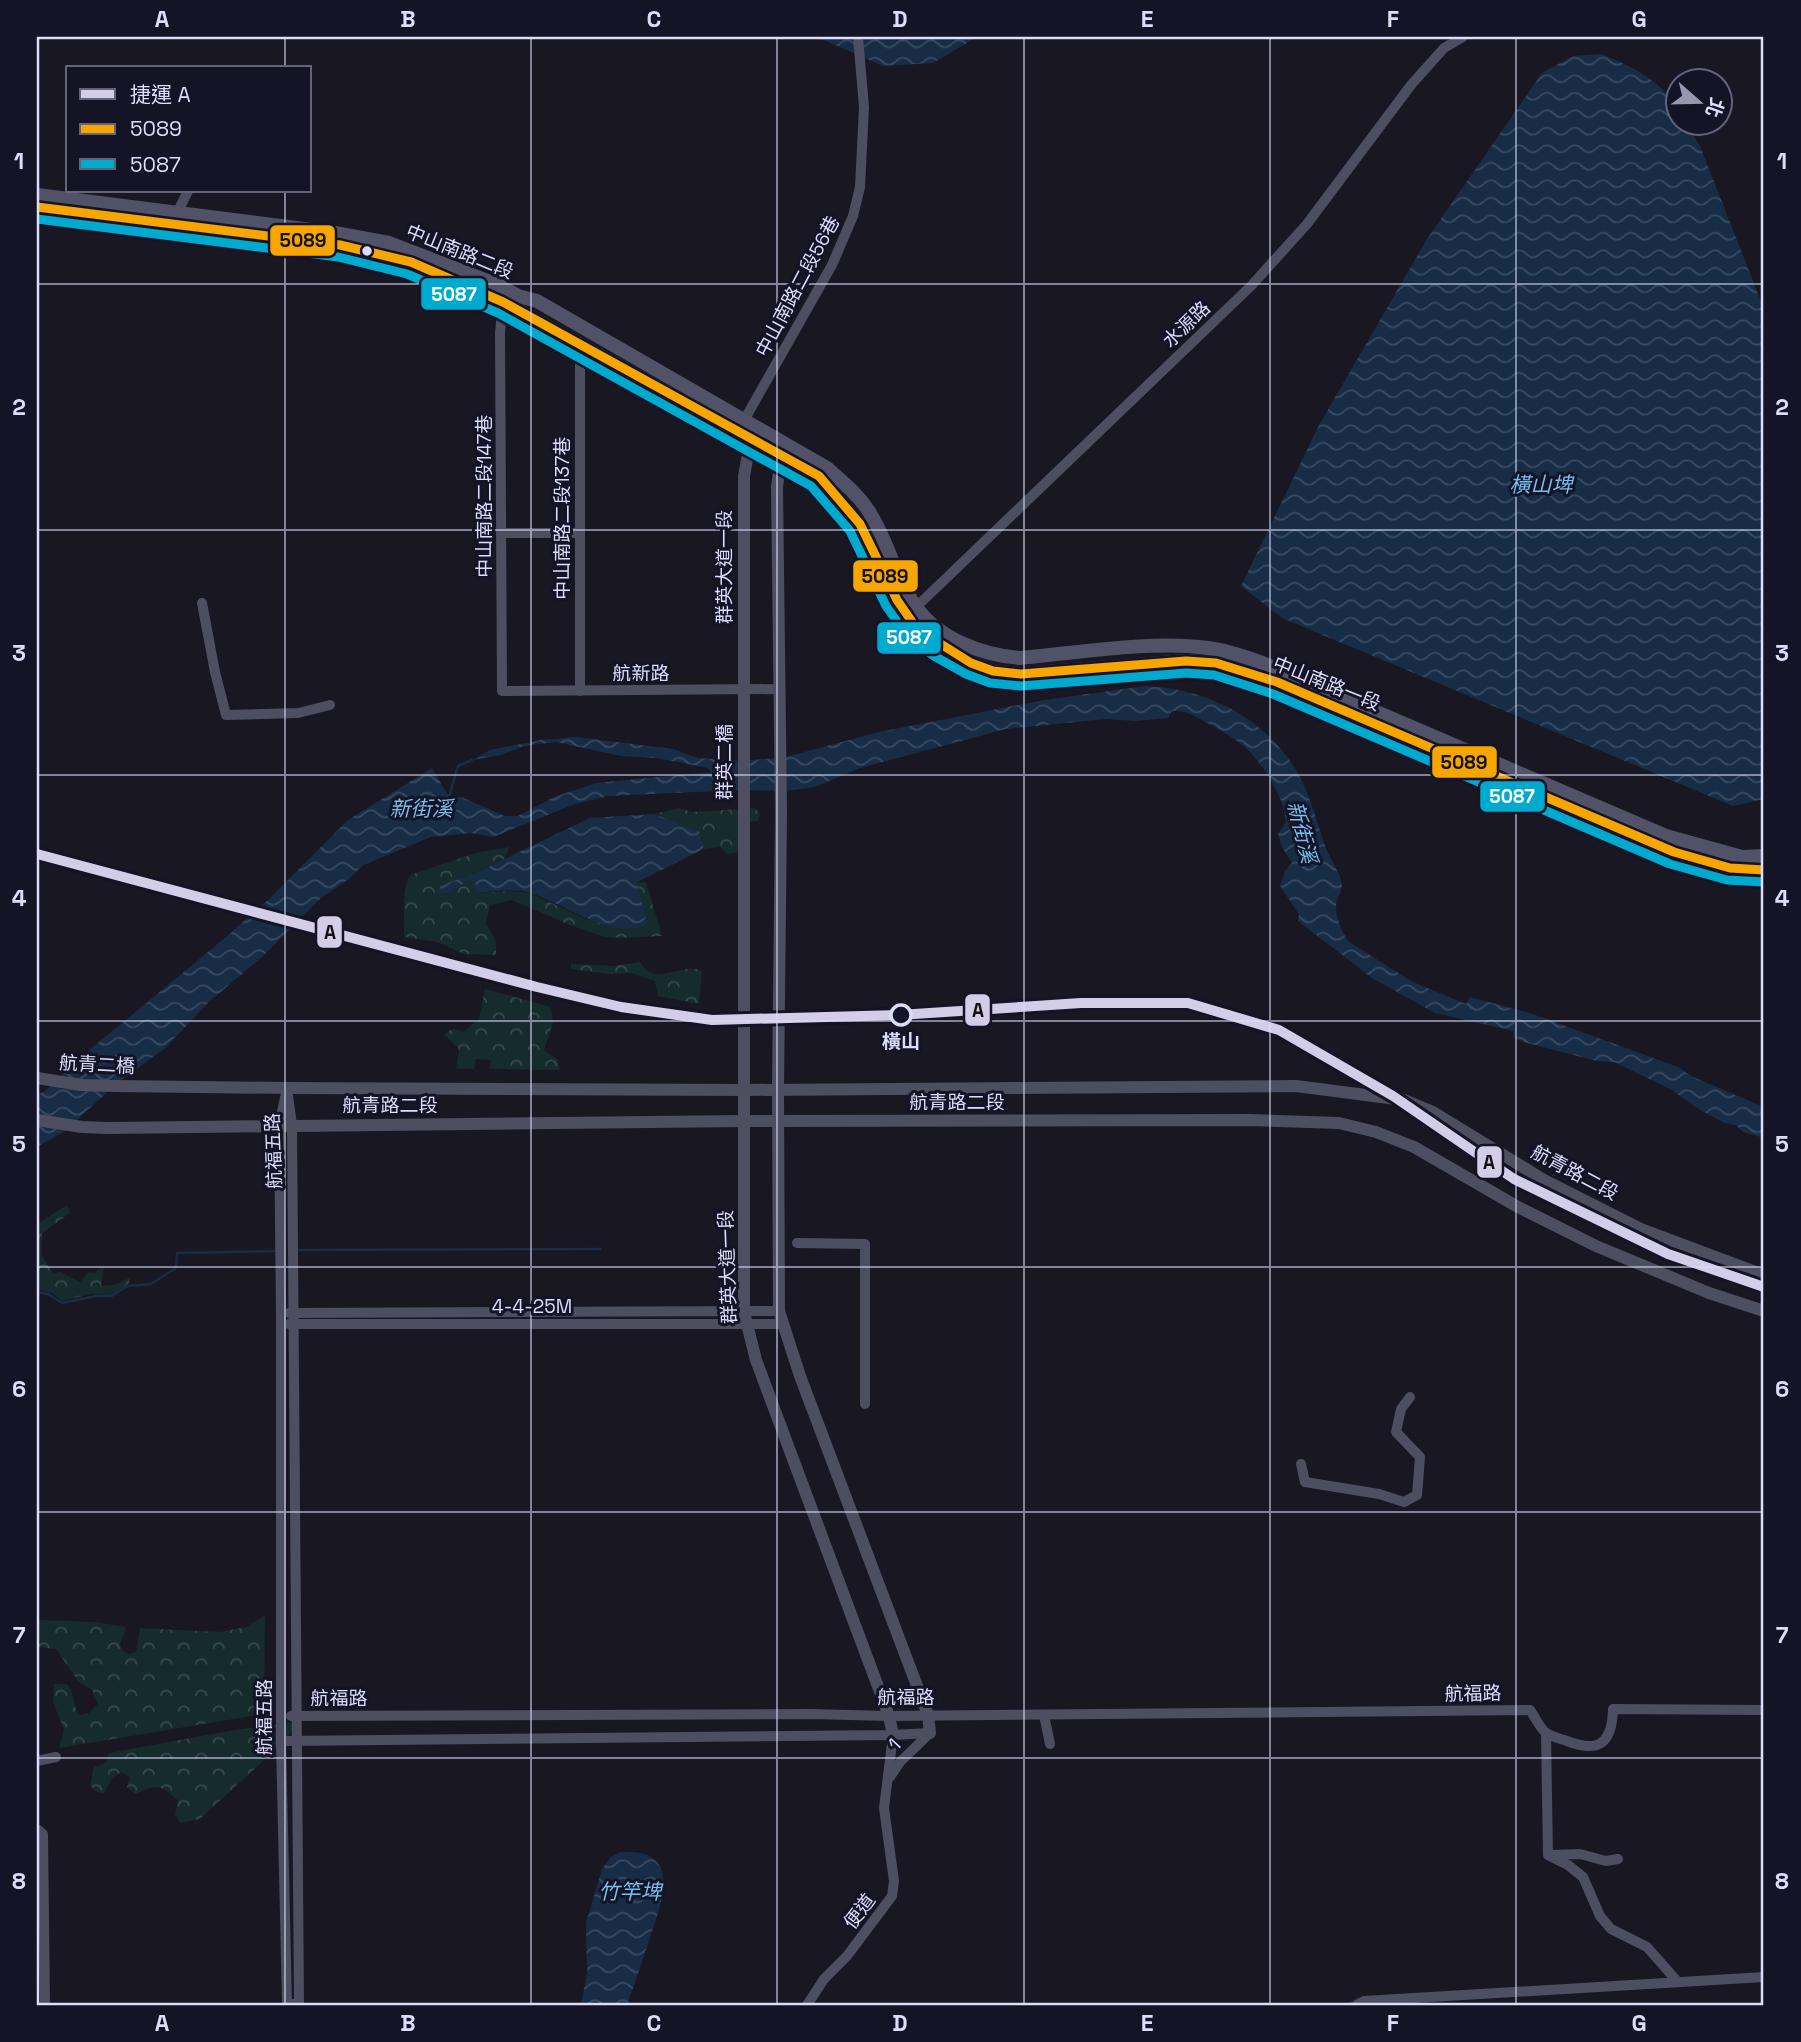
<svg xmlns="http://www.w3.org/2000/svg" width="1801" height="2042" viewBox="0 0 1801 2042" font-family="'Space Grotesk','Noto Sans TC',sans-serif">
<style>
.forest{fill:url(#forest-crowns)}
.water{fill:url(#water-waves)}
.lines{fill:none;stroke-linecap:round;stroke-linejoin:round}
.stream{stroke:#172d46;stroke-width:2.5}
.minor{stroke:#4e4e61;stroke-width:10}
.tertiary{stroke:#4e4e61;stroke-width:12}
.secondary{stroke:#515267;stroke-width:14}
.bus-1-casing{stroke:#151326;stroke-width:14}
.bus-2-casing{stroke:#151326;stroke-width:14}
.bus-1{stroke:#f7a600;stroke-width:9}
.bus-2{stroke:#00a9ce;stroke-width:9}
.metro-1-casing{stroke:#151326;stroke-width:16}
.metro-1{stroke:#d4cde7;stroke-width:10}
.grid{fill:none;stroke:#dddcfb;stroke-width:2;stroke-opacity:0.55}
.bus-dot{fill:#dddcfb;stroke:#151326;stroke-width:2.5}
.stop-dot{fill:#151326;stroke:#dddcfb;stroke-width:3.5}
.labels{text-anchor:middle;stroke-width:6;stroke-linejoin:round;paint-order:stroke}
.street-label{font-size:19px;fill:#dddcfb;stroke:#151326}
.stop-label{font-size:19px;font-weight:bold;fill:#dddcfb;stroke:#151326}
.water-label{font-size:21px;font-style:italic;fill:#76bfee;stroke:#151326}
.line-badge{stroke:#151326;stroke-width:2.5}
.badge-label{font-size:19px;text-anchor:middle;font-weight:bold;fill:#fff}
.pale-badge-label{font-size:19px;text-anchor:middle;font-weight:bold;fill:#111}
.neatline{fill:none;stroke:#dddcfb;stroke-width:2.5}
.grid-label{font-size:23px;text-anchor:middle;font-weight:bold;fill:#dddcfb}
</style>
<defs>
<pattern id="forest-crowns" width="20" height="18" patternUnits="userSpaceOnUse" patternTransform="scale(1.75)"><rect width="20" height="18" fill="#162c2c"/><path d="M2 6a3 3 0 1 1 6 0M12 15a3 3 0 1 1 6 0" fill="none" stroke="#374a4c"/></pattern>
<pattern id="water-waves" width="16" height="10" patternUnits="userSpaceOnUse" patternTransform="scale(1.75)"><rect width="16" height="10" fill="#172d46"/><path d="M0 5q4-4 8 0t8 0" fill="none" stroke="#384b62"/></pattern>
</defs>
<rect width="100%" height="100%" fill="#181722"/>
<g class="forest">
<path d="M680,808L691,812L755,808L760,814L758,821L745,822L740,852L727,854L720,847L704,849L699,831L654,814Z"/>
<path d="M509,847L505,858L471,875L441,885L451,892L468,880L475,883L476,893L510,891L530,893L588,920L647,924L637,882H646L662,936L621,938L605,937L570,925L512,900L490,905L486,923L496,942V955L464,954L438,942L404,937C405,917 401,892 410,875L476,853Z"/>
<path d="M640,962C654,989 682,961 702,971L699,1004L658,996L655,981L632,973L609,974L571,969V964L613,966Z"/>
<path d="M485,989L551,1007L553,1023L544,1050L558,1060L560,1070L489,1069L491,1060L476,1059L474,1069H456L459,1049L444,1034L454,1028L463,1032L479,1019Z"/>
<path d="M67,1205L70,1213L42,1233V1256L53,1273L61,1272L80,1282L89,1272L95,1273L104,1264L101,1286L113,1285L130,1278L129,1283L111,1295L92,1294L61,1301L54,1294L37,1289V1224Z"/>
<path d="M265,1615L264,1714L59,1748L64,1730L53,1702L54,1684H67C75,1694 72,1704 79,1715L89,1713L98,1704L92,1690L78,1681L56,1649L37,1647V1620L95,1622L126,1627L120,1645L124,1652L130,1654L136,1652L140,1628L220,1632L246,1627Z"/>
<path d="M292,1723L296,1727L265,1759L200,1819L180,1823L175,1814L178,1801C161,1784 156,1784 135,1794L127,1787L130,1777L121,1772L111,1780L104,1794L95,1791L90,1785L94,1767L106,1763L109,1753L234,1730Z"/>
</g>
<g class="water">
<path d="M817,37H977L933,63L883,66Z"/>
<path d="M1601,54C1629,65 1678,87 1678,122L1685,123L1700,146L1764,309V799L1733,806L1282,618L1241,586L1319,425L1427,239L1542,73L1573,56Z"/>
<path d="M1146,686C1205,689 1261,715 1294,767C1309,790 1316,819 1325,846C1329,858 1341,873 1342,885C1342,892 1336,899 1336,906C1336,918 1342,932 1348,941L1411,981L1466,1004L1470,997L1530,1013L1678,1067L1693,1077L1764,1107V1138L1743,1132L1736,1125L1725,1123L1700,1110L1672,1090L1614,1062L1597,1061L1523,1042L1513,1037V1031L1435,1013L1372,978L1298,921L1299,914L1280,886L1285,871L1292,863L1282,847L1278,834L1285,824C1288,803 1264,766 1249,751C1237,739 1222,731 1207,723C1195,716 1187,710 1172,711L1168,718L1135,721L1107,719L1006,729L860,768L815,787L785,791L740,790L608,796L575,804L493,837L471,833L431,837L363,865L349,879L321,898L262,957L210,1001L164,1049L115,1085L65,1131L37,1147V1094L44,1092L81,1057L226,937L269,899L348,820L432,768L449,797H461L505,816H518L554,797L596,783L711,772L708,768L657,758L621,756L556,742L524,746L501,755L472,760L490,750L541,740L576,737L673,749L697,758L743,761L786,757L879,732L1044,700Z"/>
<path d="M654,814L699,831L704,849L637,882L647,924C611,941 564,903 530,893C513,888 493,892 476,893L475,883L468,880L451,892L438,894L441,885L471,875L590,818Z"/>
<path d="M620,1852C684,1848 662,1902 650,1938C642,1961 635,1983 627,2005H581L587,1973L586,1923L602,1869L611,1857Z"/>
</g>
<g class="lines">
<g class="stream">
<path d="M449,797L458,766L472,760"/>
<path d="M298,1250L600,1249"/>
<path d="M37,1292L48,1294L62,1303L96,1296H112L127,1286L151,1284L176,1268L177,1253L277,1251"/>
<path d="M1346,2005L1359,1999"/>
</g>
<g class="minor">
<path d="M177,213L188,191"/>
<path d="M503,302L500,333L502,691L780,689"/>
<path d="M580,345V691"/>
<path d="M742,424L832,265L853,216L860,187L864,107L858,37"/>
<path d="M501,533H579"/>
<path d="M202,603L215,672L226,715L298,713L330,705"/>
<path d="M913,610L1251,286L1307,224L1411,85L1444,48L1463,37"/>
<path d="M287,1088L292,1125L299,2004H287L281,1741V1313L279,1127Z"/>
<path d="M797,1243L865,1244V1404"/>
<path d="M289,1313L779,1311"/>
<path d="M289,1324H782"/>
<path d="M1301,1464L1305,1482L1379,1494L1404,1502L1417,1495L1420,1457L1396,1432L1401,1409L1410,1397"/>
<path d="M1044,1715L1050,1744"/>
<path d="M291,1716L811,1714L889,1716L1530,1710C1535,1717 1540,1728 1546,1733C1552,1737 1561,1739 1567,1741C1600,1754 1612,1742 1613,1709L1764,1710"/>
<path d="M1546,1733L1548,1855L1568,1865L1583,1877L1600,1916L1611,1929L1647,1947L1677,1981"/>
<path d="M281,1741L893,1735L930,1733"/>
<path d="M37,1761L56,1757"/>
<path d="M890,1777L900,1762L930,1733"/>
<path d="M37,1829L43,1834L45,2005"/>
<path d="M1552,1855L1580,1854L1606,1861L1618,1859"/>
<path d="M807,2005L824,1979L847,1956L892,1896L894,1881L884,1808L893,1735"/>
<path d="M1357,2005L1364,2001L1764,1977"/>
</g>
<g class="tertiary">
<path d="M752,433L744,476V1312L756,1360L889,1716L893,1735"/>
<path d="M782,449L777,487L781,813L778,1089L779,1311L800,1376L928,1715L930,1733"/>
<path d="M37,1078L81,1085L115,1086L287,1088L745,1090L1296,1086L1404,1100L1433,1112L1544,1180L1641,1229L1764,1275"/>
<path d="M37,1120L82,1127L108,1128L745,1121L1249,1120L1339,1123L1376,1132L1414,1147L1518,1207L1596,1246L1709,1293L1764,1311"/>
</g>
<g class="secondary">
<path d="M37,195L335,233L389,243L498,285L518,296L537,301L827,468C841,481 857,493 868,510C888,540 895,578 916,607C939,639 982,655 1020,658C1077,653 1152,640 1208,648C1225,650 1243,656 1260,662L1666,836L1742,857L1764,856"/>
<path d="M37,207L340,245L411,262L503,302L819,476L860,524L897,600L917,629L941,646L971,663L993,671L1021,674L1186,661L1216,663L1277,682L1412,738L1674,852C1703,862 1733,872 1764,870"/>
</g>
<g class="bus-1-casing">
<path id="bus-1" d="M37,207L340,245L411,262L503,302L819,476L860,524L897,600L917,629L971,663L993,671L1021,674L1186,661L1216,663L1277,682L1674,852L1730,868L1764,870"/>
</g>
<g class="bus-2-casing">
<path id="bus-2" d="M37,219L338,257L407,274L498,313L811,486L850,531L886,606L908,637L934,656L966,674L990,683L1021,686L1186,673L1214,675L1273,694L1670,864L1727,880L1764,882"/>
</g>
<use href="#bus-1" class="bus-1"/>
<use href="#bus-2" class="bus-2"/>
<g class="metro-1-casing">
<path id="metro-1" d="M37,854L537,987L621,1007L712,1020L899,1015L1081,1003H1188L1279,1030L1393,1096L1514,1179L1668,1254L1764,1287"/>
</g>
<use href="#metro-1" class="metro-1"/>
</g>
<path class="grid" d="M285,37V68M531,37V2005M777,37V2005M1024,37V2005M1270,37V2005M1516,37V2005M285,191V2005M37,284H1764M37,530H1764M37,775H1764M37,1021H1764M37,1267H1764M37,1512H1764M37,1758H1764"/>
<circle class="bus-dot" cx="367" cy="251" r="6"/>
<circle class="stop-dot" cx="901" cy="1015" r="10"/>
<g class="labels">
<g class="street-label">
<text transform="translate(460 251) rotate(22)" y="7">中山南路二段</text>
<text transform="translate(797 286) rotate(-62)" y="7">中山南路二段56巷</text>
<text transform="translate(1186 324) rotate(-44)" y="7">水源路</text>
<text transform="translate(484 496) rotate(-90)" y="7">中山南路二段147巷</text>
<text transform="translate(562 518) rotate(-90)" y="7">中山南路二段137巷</text>
<text transform="translate(724 567) rotate(-90)" y="7">群英大道一段</text>
<text x="641" y="680">航新路</text>
<text transform="translate(1327 683) rotate(22)" y="7">中山南路一段</text>
<text transform="translate(724 762) rotate(-90)" y="7">群英二橋</text>
<text transform="translate(97 1064) rotate(3)" y="7">航青二橋</text>
<text x="957" y="1109">航青路二段</text>
<text x="390" y="1112">航青路二段</text>
<text transform="translate(273 1151) rotate(-92)" y="7">航福五路</text>
<text transform="translate(1575 1172) rotate(28)" y="7">航青路二段</text>
<text transform="translate(727 1267) rotate(-92)" y="7">群英大道一段</text>
<text x="532" y="1313">4-4-25M</text>
<text transform="translate(1473 1693) rotate(-1)" y="7">航福路</text>
<text x="906" y="1704">航福路</text>
<text x="339" y="1705">航福路</text>
<text transform="translate(264 1717) rotate(-90)" y="7">航福五路</text>
<text transform="translate(894 1744) rotate(-47)" y="7">1</text>
<text transform="translate(859 1911) rotate(-53)" y="7">便道</text>
</g>
<g class="stop-label">
<text x="901" y="1048">橫山</text>
</g>
<g class="water-label">
<text x="1541" y="492">橫山埤</text>
<text x="421" y="816">新街溪</text>
<text transform="translate(1302 832) rotate(76)" y="7">新街溪</text>
<text x="630" y="1899">竹竿埤</text>
</g>
</g>
<g class="line-badge">
<rect x="269" y="224" width="67" height="33" rx="7" fill="#f7a600"/>
<rect x="420" y="277" width="67" height="34" rx="7" fill="#00a9ce"/>
<rect x="852" y="559" width="67" height="34" rx="7" fill="#f7a600"/>
<rect x="876" y="621" width="66" height="34" rx="7" fill="#00a9ce"/>
<rect x="1431" y="745" width="67" height="34" rx="7" fill="#f7a600"/>
<rect x="1479" y="780" width="67" height="33" rx="7" fill="#00a9ce"/>
<rect x="316" y="915" width="27" height="34" rx="7" fill="#d4cde7"/>
<rect x="964" y="993" width="27" height="34" rx="7" fill="#d4cde7"/>
<rect x="1476" y="1145" width="27" height="34" rx="7" fill="#d4cde7"/>
</g>
<g class="badge-label">
<text x="454" y="301">5087</text>
<text x="909" y="644">5087</text>
<text x="1512" y="803">5087</text>
</g>
<g class="pale-badge-label">
<text x="303" y="247">5089</text>
<text x="885" y="583">5089</text>
<text x="1464" y="769">5089</text>
<text x="330" y="939">A</text>
<text x="978" y="1017">A</text>
<text x="1489" y="1169">A</text>
</g>
<rect width="1801" height="2042" fill="none" stroke="#151326" stroke-width="77"/>
<rect x="66" y="66" width="245" height="126" fill="#151326" stroke="#65637b" stroke-width="2"/>
<rect x="80" y="89" width="35" height="10" fill="#d4cde7" stroke="#65637b" stroke-width="2"/>
<text x="130" y="102" font-size="21" fill="#dddcfb">捷運 A</text>
<rect x="80" y="124" width="35" height="10" fill="#f7a600" stroke="#65637b" stroke-width="2"/>
<text x="130" y="136" font-size="21" fill="#dddcfb">5089</text>
<rect x="80" y="159" width="35" height="10" fill="#00a9ce" stroke="#65637b" stroke-width="2"/>
<text x="130" y="172" font-size="21" fill="#dddcfb">5087</text>
<g transform="translate(1699 102) rotate(110)"><circle r="33" fill="#151326" stroke="#65637b" stroke-width="2"/>
<path d="M0-5L12 26L0 18L-12 26Z" fill="#9897af"/>
<text y="-10" font-size="19" font-weight="bold" text-anchor="middle" fill="#dddcfb">北</text>
</g>
<rect x="38" y="38" width="1724" height="1966" class="neatline"/>
<g class="grid-label">
<text x="162" y="27">A</text>
<text x="408" y="27">B</text>
<text x="654" y="27">C</text>
<text x="900" y="27">D</text>
<text x="1147" y="27">E</text>
<text x="1393" y="27">F</text>
<text x="1639" y="27">G</text>
<text x="19" y="169">1</text>
<text x="1782" y="169">1</text>
<text x="19" y="415">2</text>
<text x="1782" y="415">2</text>
<text x="19" y="661">3</text>
<text x="1782" y="661">3</text>
<text x="19" y="906">4</text>
<text x="1782" y="906">4</text>
<text x="19" y="1152">5</text>
<text x="1782" y="1152">5</text>
<text x="19" y="1397">6</text>
<text x="1782" y="1397">6</text>
<text x="19" y="1643">7</text>
<text x="1782" y="1643">7</text>
<text x="19" y="1889">8</text>
<text x="1782" y="1889">8</text>
<text x="162" y="2031">A</text>
<text x="408" y="2031">B</text>
<text x="654" y="2031">C</text>
<text x="900" y="2031">D</text>
<text x="1147" y="2031">E</text>
<text x="1393" y="2031">F</text>
<text x="1639" y="2031">G</text>
</g>
</svg>
